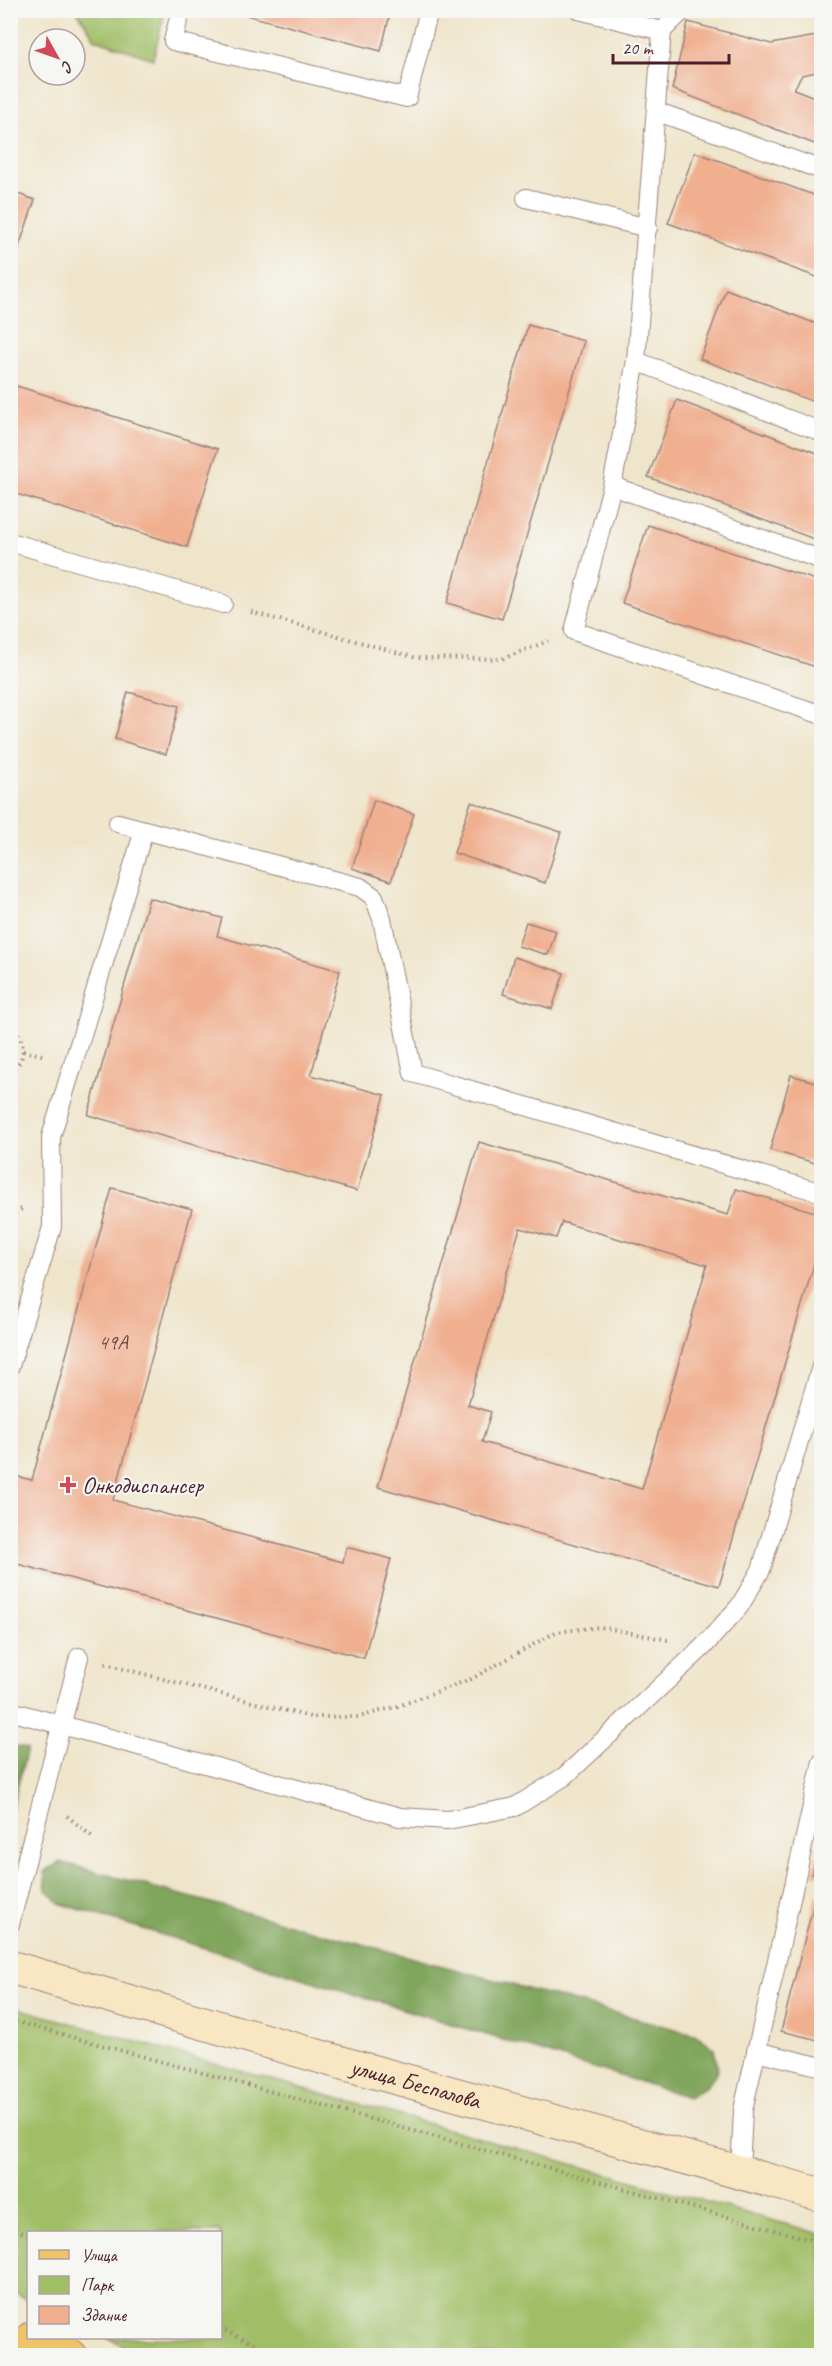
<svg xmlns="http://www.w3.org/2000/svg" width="832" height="2366" viewBox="0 0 832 2366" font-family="Caveat,sans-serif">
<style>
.green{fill:#a0be66;stroke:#756e48;stroke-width:1.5}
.forest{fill:#80a55b;stroke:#656243;stroke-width:1.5}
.building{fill:#f0af8f;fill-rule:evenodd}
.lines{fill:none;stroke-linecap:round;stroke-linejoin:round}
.service-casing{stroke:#9c827b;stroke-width:20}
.secondary-casing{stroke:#9c827b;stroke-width:35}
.primary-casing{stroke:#9c827b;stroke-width:35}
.path{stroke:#9c827b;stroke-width:4;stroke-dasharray:1.5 4.5;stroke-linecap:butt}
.service{stroke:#fff;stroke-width:18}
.secondary{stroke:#f9e7c3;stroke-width:33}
.primary{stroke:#efc469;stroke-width:33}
.poi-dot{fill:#d1495b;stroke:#f6f6f2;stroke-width:2}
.labels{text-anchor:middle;stroke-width:4.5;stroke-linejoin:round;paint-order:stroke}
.number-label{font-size:21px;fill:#744344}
.poi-label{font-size:24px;fill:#4a1f2b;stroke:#f6f6f2;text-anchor:start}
.street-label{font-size:24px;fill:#4a1f2b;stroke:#f6f6f2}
</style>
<rect width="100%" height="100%" fill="#f6f6f2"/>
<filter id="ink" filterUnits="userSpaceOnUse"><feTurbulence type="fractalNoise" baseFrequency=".0167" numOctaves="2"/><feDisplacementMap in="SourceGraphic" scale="12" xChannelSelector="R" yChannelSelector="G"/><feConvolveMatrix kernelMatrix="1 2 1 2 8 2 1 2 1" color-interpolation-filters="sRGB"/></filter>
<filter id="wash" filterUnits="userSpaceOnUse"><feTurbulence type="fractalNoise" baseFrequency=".008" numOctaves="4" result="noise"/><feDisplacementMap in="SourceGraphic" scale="24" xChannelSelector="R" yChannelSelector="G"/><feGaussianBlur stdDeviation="1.35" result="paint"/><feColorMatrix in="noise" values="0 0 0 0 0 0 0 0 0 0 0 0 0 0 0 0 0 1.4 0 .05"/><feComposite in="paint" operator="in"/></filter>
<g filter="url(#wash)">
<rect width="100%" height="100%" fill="#efe5cb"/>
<g class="green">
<path d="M77,11H165L153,59L95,39Z"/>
<path d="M10,2006L821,2234V2355H145L107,2338H220V2232H28V2300L11,2291Z"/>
</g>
<g class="forest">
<path d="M11,1745L27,1749L11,1812L10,1745Z"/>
<path d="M60,1862L697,2035L714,2048L718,2070L705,2088L688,2097L59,1903L46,1890L44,1872Z"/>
</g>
<g id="blocks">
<g class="building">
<path d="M227,10H391L381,51Z"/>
<path d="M688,22L771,44L822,35V71L802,75L794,89L822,100V147L672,89Z"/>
<path d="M695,152L822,198V279L668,223Z"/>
<path d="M10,191L35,200L11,270H10Z"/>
<path d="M726,289L822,326V405L700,359Z"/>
<path d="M528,325L584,341L502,619L447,603Z"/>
<path d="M17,386L218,449L187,547L10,492V408Z"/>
<path d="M677,400L822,455V542L648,477Z"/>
<path d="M648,525L822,582V669L622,603Z"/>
<path d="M128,692L179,706L166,754L115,739Z"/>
<path d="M374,800L414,814L391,881L352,868Z"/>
<path d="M471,802L561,832L545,883L454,853Z"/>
<path d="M149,898L222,918L217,936L340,971L311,1075L385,1095L357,1191L88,1115Z"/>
<path d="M526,922L556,931L548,955L518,946Z"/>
<path d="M514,957L564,973L552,1009L503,994Z"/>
<path d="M791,1075L822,1084V1165L770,1150Z"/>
<path d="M479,1142L728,1215L736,1189L822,1214V1237L719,1586L378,1487ZM562,1222L707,1265L642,1489L482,1442L491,1412L468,1405L520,1228L556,1238Z"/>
<path d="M112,1188L192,1209L113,1500L343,1562L346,1547L391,1559L364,1658L10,1562V1475L32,1480Z"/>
<path d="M821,1842H822V1876L812,1874Z"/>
<path d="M816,1895L822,1897V2041L781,2031Z"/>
</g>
</g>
</g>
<g filter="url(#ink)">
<use href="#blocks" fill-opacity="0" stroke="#9c827b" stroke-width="1.5"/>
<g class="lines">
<g class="service-casing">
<g id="service">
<path d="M181,10L173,41L407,98L429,10"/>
<path d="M579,10L662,31"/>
<path d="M683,10L662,31L636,361L612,486L574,631L822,715"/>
<path d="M658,112L822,170"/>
<path d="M526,198L648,228"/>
<path d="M636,361L822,432"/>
<path d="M612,486L822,560"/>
<path d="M10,542L223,604"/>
<path d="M118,823L360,887L374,897L382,919L413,1073L822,1193"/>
<path d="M10,1366L52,1227L51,1137L144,830"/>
<path d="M10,1711L400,1817L448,1820L515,1807L565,1776L703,1647L739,1607L761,1570L822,1363"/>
<path d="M10,1924L79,1657"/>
<path d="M756,2051L822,2067"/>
<path d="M740,2172L743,2110L822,1762"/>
</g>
</g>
<g class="secondary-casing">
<g id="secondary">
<path id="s1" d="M10,1967L349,2065L822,2195"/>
</g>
</g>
<g class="primary-casing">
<path id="primary" d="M32,2338L70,2356"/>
</g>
<g class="path">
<path d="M251,612L417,658L502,659L548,641"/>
<path d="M10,1025C26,1037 28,1060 10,1072"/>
<path d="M23,1051L46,1056"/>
<path d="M10,1216L23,1208"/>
<path d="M105,1664L310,1717H359L398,1706L471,1679L556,1632L601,1627L668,1640"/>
<path d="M67,1816L94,1838"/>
<path d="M10,2020L822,2243"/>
<path d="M10,2227L28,2235"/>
<path d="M220,2328L278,2356"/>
</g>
<use href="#service" class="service"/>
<use href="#secondary" class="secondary"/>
<use href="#primary" class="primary"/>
</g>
</g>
<path class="poi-dot" d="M65 1476h6v6h6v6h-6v6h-6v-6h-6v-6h6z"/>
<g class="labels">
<g class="number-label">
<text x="113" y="1349">49А</text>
</g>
<g class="poi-label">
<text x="82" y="1493">Онкодиспансер</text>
</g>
<g class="street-label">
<text dy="8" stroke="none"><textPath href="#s1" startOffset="422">улица Беспалова</textPath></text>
</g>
</g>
<rect width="832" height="2366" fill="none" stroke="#f6f6f2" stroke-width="36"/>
<rect x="27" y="2231" width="195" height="108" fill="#f6f6f2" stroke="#b1a0a2" stroke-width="1.5"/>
<rect x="39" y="2250" width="30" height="9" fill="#efc469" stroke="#b1a0a2" stroke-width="1.5"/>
<text x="81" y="2261" font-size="18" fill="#4a1f2b">Улица</text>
<rect x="39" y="2276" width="30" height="18" fill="#a0be66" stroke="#b1a0a2" stroke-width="1.5"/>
<text x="81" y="2291" font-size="18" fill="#4a1f2b">Парк</text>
<rect x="39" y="2306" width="30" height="18" fill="#f0af8f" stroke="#b1a0a2" stroke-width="1.5"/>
<text x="81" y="2321" font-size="18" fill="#4a1f2b">Здание</text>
<g transform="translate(57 57) rotate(130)"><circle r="28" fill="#f6f6f2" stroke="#b1a0a2" stroke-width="1.5"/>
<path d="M0-4.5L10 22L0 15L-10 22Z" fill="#d1495b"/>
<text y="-9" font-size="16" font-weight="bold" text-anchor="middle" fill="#4a1f2b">С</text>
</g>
<path d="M613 54v9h116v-9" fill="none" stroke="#4a1f2b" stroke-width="3"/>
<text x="622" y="54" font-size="18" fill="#4a1f2b" stroke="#f6f6f2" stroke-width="4.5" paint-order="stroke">20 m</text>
</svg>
